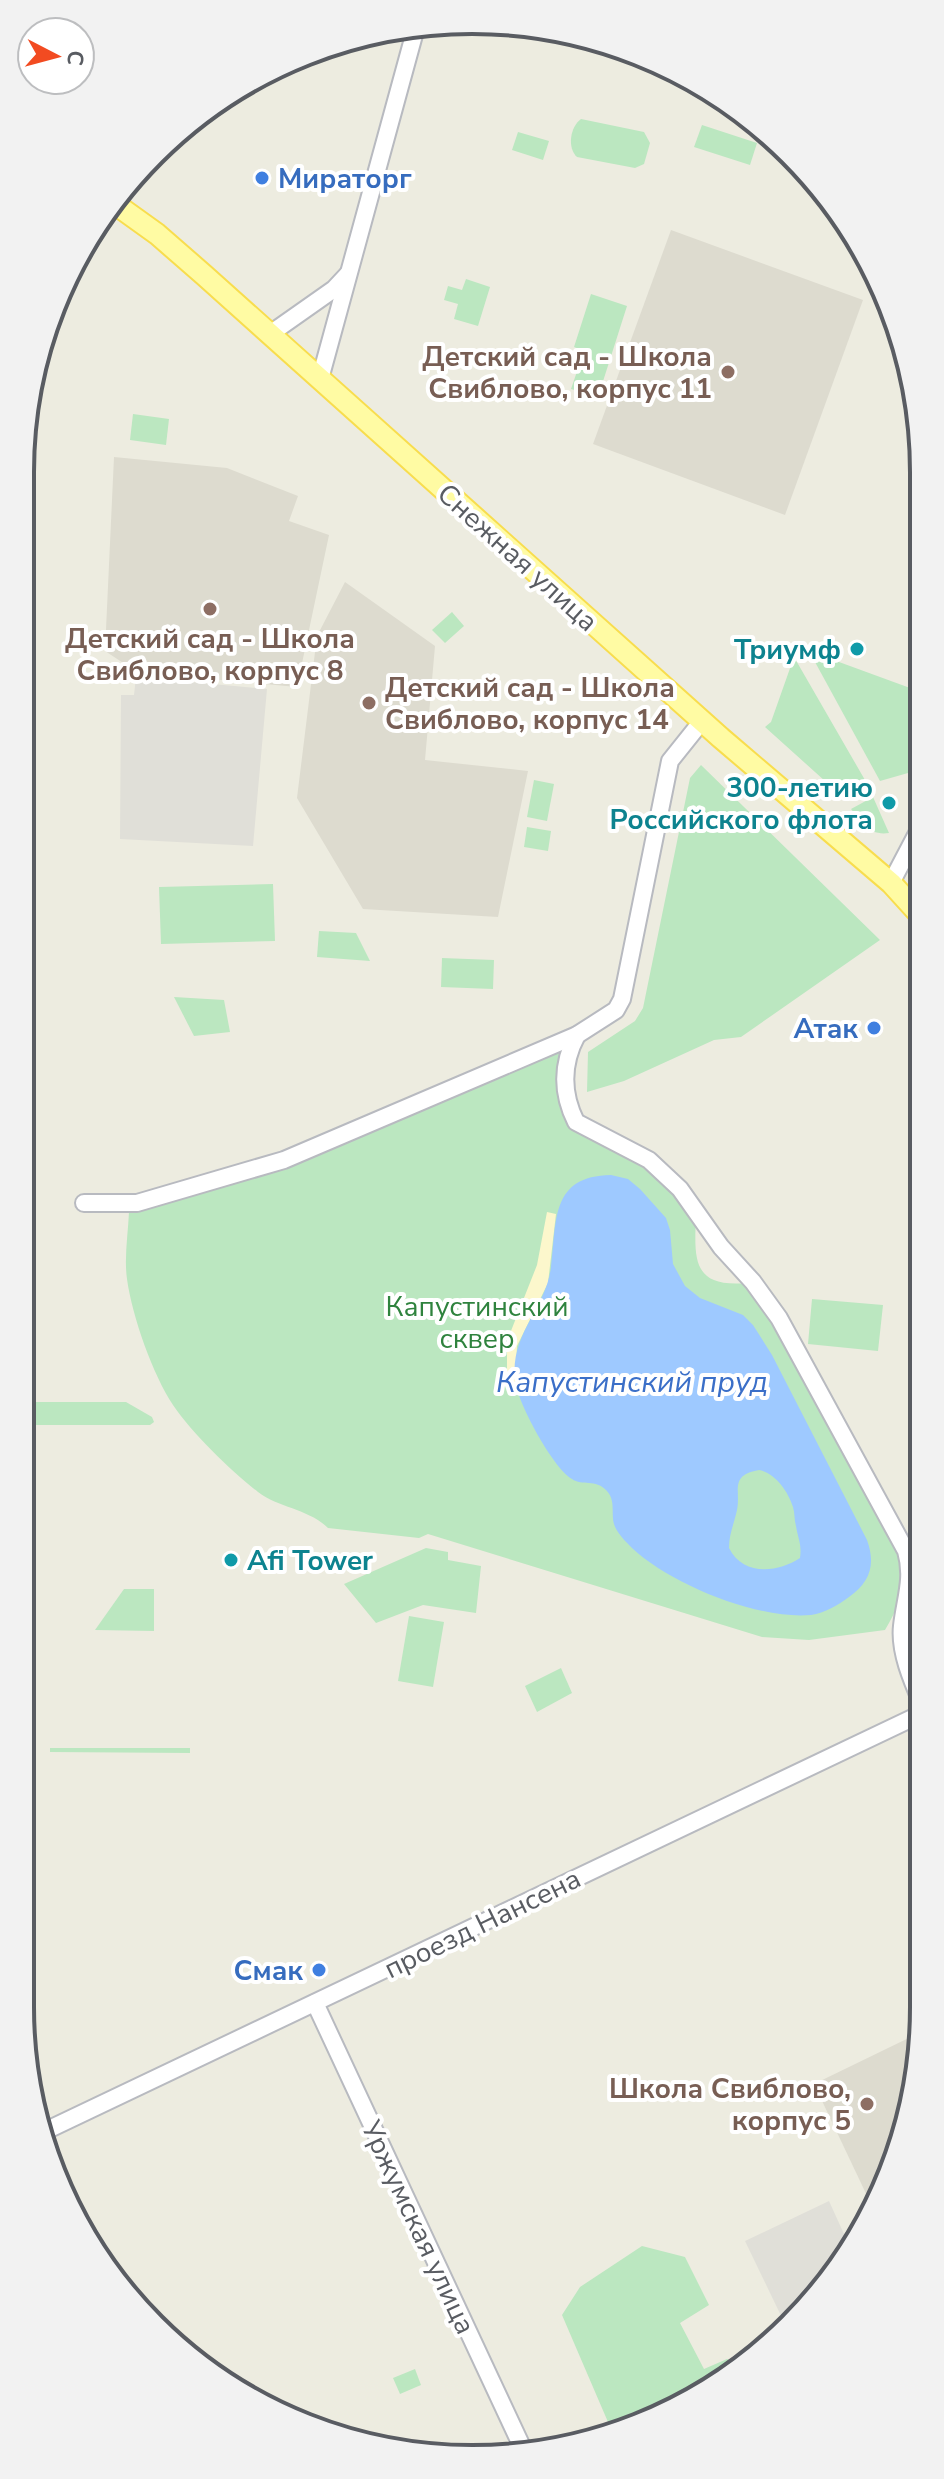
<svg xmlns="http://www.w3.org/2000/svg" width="944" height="2479" viewBox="0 0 944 2479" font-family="'Nunito Sans',sans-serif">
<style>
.industrial{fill:#e0dfd8}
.education{fill:#dddbcf}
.green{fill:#bbe7c0}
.sand{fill:#fcf7cc}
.water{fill:#9ec9ff;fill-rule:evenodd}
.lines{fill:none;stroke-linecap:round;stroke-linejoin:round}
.minor-casing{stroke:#b8bac0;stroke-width:20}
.major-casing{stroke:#f8dd4e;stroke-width:24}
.minor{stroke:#fff;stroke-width:16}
.major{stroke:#fffba3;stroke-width:20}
.shop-dot{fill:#3f7fe0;stroke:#fff;stroke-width:3}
.education-dot{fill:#8d6e63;stroke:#fff;stroke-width:3}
.culture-dot{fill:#0f9aa8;stroke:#fff;stroke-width:3}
.labels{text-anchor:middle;stroke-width:8;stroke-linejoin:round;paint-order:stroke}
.shop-label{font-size:28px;font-weight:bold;fill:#366cbe;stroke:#fff;text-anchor:end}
.education-label{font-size:28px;font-weight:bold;fill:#785e54;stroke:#fff;text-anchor:end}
.street-label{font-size:28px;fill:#595c62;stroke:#fff}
.culture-label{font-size:28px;font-weight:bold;fill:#0d838f;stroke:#fff;text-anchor:end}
.park-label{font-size:28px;fill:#2f833e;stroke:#fff}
.water-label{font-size:30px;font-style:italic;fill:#3b6fc8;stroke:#fff}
.rim{fill:none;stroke:#595c62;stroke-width:4}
</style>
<rect width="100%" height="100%" fill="#edece0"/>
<g class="industrial">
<path d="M136,677L267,689L253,846L120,839L121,695H134Z"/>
<path d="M829,2201L849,2245L831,2282L785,2324L745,2241Z"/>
</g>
<g class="education">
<path d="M671,230L863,300L785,515L593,444Z"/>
<path d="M114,457L227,468L298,496L289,521L329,535L297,687L137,672L105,651Z"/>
<path d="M345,582L435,646L425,760L528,771L498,917L363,909L297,798L317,636Z"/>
<path d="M921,2032L908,2124L870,2202L814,2084Z"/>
</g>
<g class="green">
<path d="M581,119L644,132L650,143L644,164L635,168L577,157C567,148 570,127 581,119Z"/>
<path d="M702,125L757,143L750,165L694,147Z"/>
<path d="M518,132L549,141L543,160L512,150Z"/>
<path d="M466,279L490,287L478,326L454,319L458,304L444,300L448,286L462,290Z"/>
<path d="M591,294L627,306L598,397L571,389L584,351L574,347Z"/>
<path d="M133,414L169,419L166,445L130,440Z"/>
<path d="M452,612L464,626L445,643L432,630Z"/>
<path d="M809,651L921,692V754L915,771L880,781Z"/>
<path d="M794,657L869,787L845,799L765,727L771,722Z"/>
<path d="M701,765L880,940L741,1037L714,1040L624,1081L587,1092L588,1052L635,1021L643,1008L690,778Z"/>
<path d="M534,780L554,784L547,821L527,817Z"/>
<path d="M873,797L889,833C869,836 862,822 851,809Z"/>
<path d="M527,827L551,831L548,851L524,847Z"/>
<path d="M273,884L275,941L161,944L159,887Z"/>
<path d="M319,931L356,933L370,961L317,957Z"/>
<path d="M442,958L494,960L493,989L441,987Z"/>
<path d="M174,997L224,1000L230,1032L194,1036Z"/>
<path d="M562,1046L567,1112L653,1169L696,1217C694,1261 693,1288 748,1283L767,1305L902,1552C908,1583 901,1603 885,1630L809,1640L762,1637L428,1534L419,1538L328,1528C309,1509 279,1508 258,1492C231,1471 192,1433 173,1405C153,1375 132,1316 127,1279C124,1258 128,1234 129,1212L286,1167Z"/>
<path d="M812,1299L883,1305L878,1351L808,1344Z"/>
<path d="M20,1402H126L152,1417L154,1422L150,1425H20Z"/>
<path d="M426,1548L448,1552V1560L481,1566L476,1613L423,1605L376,1623L344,1584Z"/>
<path d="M124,1589H154V1631L95,1630Z"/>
<path d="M409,1616L444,1622L433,1687L398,1681Z"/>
<path d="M561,1668L572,1693L537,1712L525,1686Z"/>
<path d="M50,1748H190V1753L50,1752Z"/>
<path d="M642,2246L685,2257L709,2305L680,2323L704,2369L727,2359L742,2365L723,2383L611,2429L562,2315L580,2287Z"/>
<path d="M415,2369L421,2385L400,2394L393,2378Z"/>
</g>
<path class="sand" d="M547,1212L556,1214L548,1283L517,1346L515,1384L507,1386V1341L537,1265Z"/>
<path class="water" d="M611,1175L628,1179L640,1189L666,1218L670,1230L673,1264L685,1286L700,1298L743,1315L753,1325L772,1355L867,1540C876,1565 870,1582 849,1597C838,1605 825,1613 811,1615C758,1620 670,1584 632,1548C626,1542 616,1532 614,1524C611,1512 616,1500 606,1490C596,1479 582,1486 572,1479C553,1468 517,1402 515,1380C510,1333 546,1309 551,1267C557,1221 550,1176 611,1175ZM759,1470C775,1473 788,1491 793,1507C795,1513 794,1520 796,1526C798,1539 802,1544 800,1558C777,1573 743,1576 729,1548C729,1534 734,1524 737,1510C741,1491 729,1475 759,1470Z"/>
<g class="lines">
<g class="minor-casing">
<g id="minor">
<path d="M270,334L334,289L348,274"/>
<path d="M320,379L417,24"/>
<path d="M891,883L921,826"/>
<path d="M577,1035C562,1063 561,1092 576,1122L649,1160L680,1189L721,1247L753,1282L779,1318L906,1551C914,1578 905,1599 902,1626C899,1652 913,1683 923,1706"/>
<path d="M84,1203H137L284,1160L577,1035L616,1010L622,999L670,761L702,721"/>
<path d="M315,2003L524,2451"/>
<path d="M41,2133L923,1713"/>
</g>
</g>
<g class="major-casing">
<path id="major" d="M111,201L157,234L204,275L721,738L891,883L921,916"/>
</g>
<use href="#minor" class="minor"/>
<use href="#major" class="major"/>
</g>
<g class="shop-dot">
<circle cx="262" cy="178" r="8"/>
<circle cx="874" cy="1028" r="8"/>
<circle cx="319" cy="1970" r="8"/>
</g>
<g class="education-dot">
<circle cx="728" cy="372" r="8"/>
<circle cx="210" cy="609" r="8"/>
<circle cx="369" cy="703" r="8"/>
<circle cx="867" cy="2104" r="8"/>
</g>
<g class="culture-dot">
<circle cx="857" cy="649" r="8"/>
<circle cx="889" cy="803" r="8"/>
<circle cx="231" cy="1560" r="8"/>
</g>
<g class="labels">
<g class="shop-label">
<text x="278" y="188" text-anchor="start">Мираторг</text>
<text x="858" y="1038">Атак</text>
<text x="303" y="1980">Смак</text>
</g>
<g class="education-label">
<text x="712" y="366">Детский сад - Школа<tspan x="712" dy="32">Свиблово, корпус 11</tspan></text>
<text x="210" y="648" text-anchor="middle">Детский сад - Школа<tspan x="210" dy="32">Свиблово, корпус 8</tspan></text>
<text x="385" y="697" text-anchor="start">Детский сад - Школа<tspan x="385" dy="32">Свиблово, корпус 14</tspan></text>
<text x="851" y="2098">Школа Свиблово,<tspan x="851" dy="32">корпус 5</tspan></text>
</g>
<g class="street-label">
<text transform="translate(518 557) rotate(42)" y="10">Снежная улица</text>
<text transform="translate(482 1923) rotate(-26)" y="10">проезд Нансена</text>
<text transform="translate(419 2227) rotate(65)" y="10">Уржумская улица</text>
</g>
<g class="culture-label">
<text x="841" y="659">Триумф</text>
<text x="873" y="797">300-летию<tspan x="873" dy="32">Российского флота</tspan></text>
<text x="247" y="1570" text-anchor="start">Afi Tower</text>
</g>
<g class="park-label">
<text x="477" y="1316">Капустинский<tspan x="477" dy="32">сквер</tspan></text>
</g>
<g class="water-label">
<text x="632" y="1392">Капустинский пруд</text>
</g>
</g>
<path d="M0 0H944V2479H0ZM472 34H472A438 438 0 0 1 910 472V2007A438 438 0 0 1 472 2445H472A438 438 0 0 1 34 2007V472A438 438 0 0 1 472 34Z" fill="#f2f2f2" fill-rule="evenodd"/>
<path class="rim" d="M472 34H472A438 438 0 0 1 910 472V2007A438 438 0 0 1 472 2445H472A438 438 0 0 1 34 2007V472A438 438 0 0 1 472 34Z"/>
<g transform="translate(56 56) rotate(96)"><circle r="38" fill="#ffffff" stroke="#bdbec0" stroke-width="2"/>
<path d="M0-6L14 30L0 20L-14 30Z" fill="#f24b21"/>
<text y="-12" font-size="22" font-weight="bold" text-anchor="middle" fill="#595c62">С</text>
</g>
</svg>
